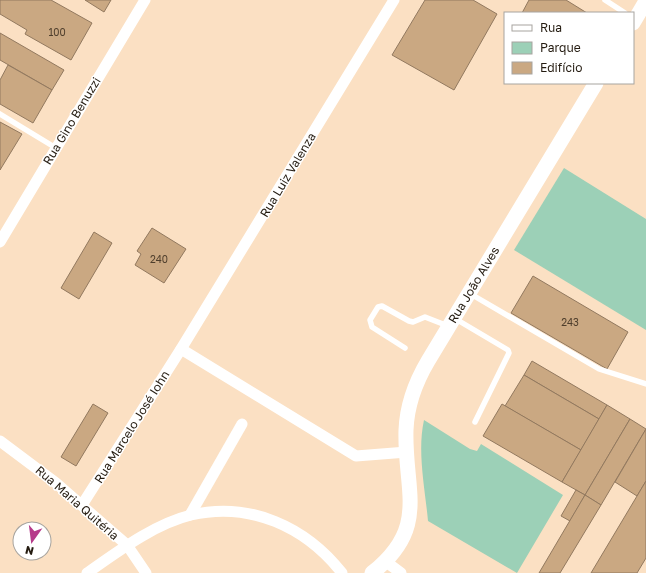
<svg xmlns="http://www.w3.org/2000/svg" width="646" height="573" viewBox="0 0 646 573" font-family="'Golos Text',sans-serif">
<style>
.green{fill:#9cd0b7}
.building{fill:#caa882;stroke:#92795f}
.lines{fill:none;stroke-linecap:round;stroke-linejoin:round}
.lane{stroke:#fff;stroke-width:5.5}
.street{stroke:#fff;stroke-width:11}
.secondary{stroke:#fff;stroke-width:15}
.labels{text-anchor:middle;stroke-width:3;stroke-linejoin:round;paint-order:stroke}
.number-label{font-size:10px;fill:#4e3e2c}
.street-label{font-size:12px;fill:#241b10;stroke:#fff}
</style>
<rect width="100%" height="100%" fill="#fbe0c3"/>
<g class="green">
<path d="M564,168L646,219V330L514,250Z"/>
<path d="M424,420L470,449L477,451L481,444L563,495L517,573L428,521C425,488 417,452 424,420Z"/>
</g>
<g class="building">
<path d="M0,0H51L92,23L71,60L25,34L27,30L0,14Z"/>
<path d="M85,0H111L104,12Z"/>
<path d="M425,0H473L497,14L454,90L392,55Z"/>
<path d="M529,0H566L587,13H522Z"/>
<path d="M0,33L64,70L52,90L0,60Z"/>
<path d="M8,65L52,90L33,123L0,104V80Z"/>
<path d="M0,122L22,134L0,170Z"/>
<path d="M152,228L186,249L164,283L135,265L141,254L137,251Z"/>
<path d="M94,232L112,243L79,299L61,288Z"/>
<path d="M533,276L628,332L607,369L511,313Z"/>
<path d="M532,361L607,405L599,419L524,375Z"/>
<path d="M524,375L599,419L581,450L505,406Z"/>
<path d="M93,404L108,413L76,466L61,457Z"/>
<path d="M502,404L581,450L562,482L483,436Z"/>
<path d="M607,405L630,419L585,495L562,482Z"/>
<path d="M630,419L646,429L601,505L585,495Z"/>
<path d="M646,429V481L637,496L615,482Z"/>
<path d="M646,481V558L637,573H591Z"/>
<path d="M576,490L585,495L570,521L561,516Z"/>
<path d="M585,495L601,505L560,573H539Z"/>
</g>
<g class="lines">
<g class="lane">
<path d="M605,0L625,13"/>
<path d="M0,114L56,148"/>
<path d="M469,293L599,369L646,384"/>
<path d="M454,318L508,350L509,353L475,422"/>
<path d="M405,348L372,327L370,320L378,307L382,306L409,321L413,322L425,317L448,326"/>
</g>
<g class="street">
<path d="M0,242L145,0"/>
<path d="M181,349L356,456L407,452"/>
<path d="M0,441L56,483L127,545L146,573"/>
<path d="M82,505L181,349L394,0"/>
<path d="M190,515L242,424"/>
<path d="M385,561L401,573"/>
<path d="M87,573C117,552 154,524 191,515C250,501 306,527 342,573"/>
</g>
<g class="secondary">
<path d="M633,23L646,1"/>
<path d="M372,573C430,527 404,491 406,430C407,404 415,383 428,361L596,83"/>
</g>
</g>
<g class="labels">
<g class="number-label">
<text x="57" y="36">100</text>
<text x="159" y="263">240</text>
<text x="570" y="326">243</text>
</g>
<g class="street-label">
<text transform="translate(72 121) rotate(-59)" y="4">Rua Gino Benuzzi</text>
<text transform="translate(288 175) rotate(-59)" y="4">Rua Luiz Valenza</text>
<text transform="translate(474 285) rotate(-59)" y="4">Rua João Alves</text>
<text transform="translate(132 427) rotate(-58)" y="4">Rua Marcelo José Iohn</text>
<text transform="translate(77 503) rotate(41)" y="4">Rua Maria Quitéria</text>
</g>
</g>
<rect x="504" y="12" width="130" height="72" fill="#ffffff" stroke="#a7a49f"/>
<rect x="512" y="25" width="20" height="6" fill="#ffffff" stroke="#a7a49f"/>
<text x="540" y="32" font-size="12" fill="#241b10">Rua</text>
<rect x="512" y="42" width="20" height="12" fill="#9cd0b7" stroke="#a7a49f"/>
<text x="540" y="52" font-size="12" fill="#241b10">Parque</text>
<rect x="512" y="62" width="20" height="12" fill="#caa882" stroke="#a7a49f"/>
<text x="540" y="72" font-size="12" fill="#241b10">Edifício</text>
<g transform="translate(32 541) rotate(194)"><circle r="19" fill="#ffffff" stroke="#a7a49f"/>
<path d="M0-3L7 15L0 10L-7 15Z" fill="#b63a8a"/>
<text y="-6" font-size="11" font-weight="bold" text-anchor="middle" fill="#241b10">N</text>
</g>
</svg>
